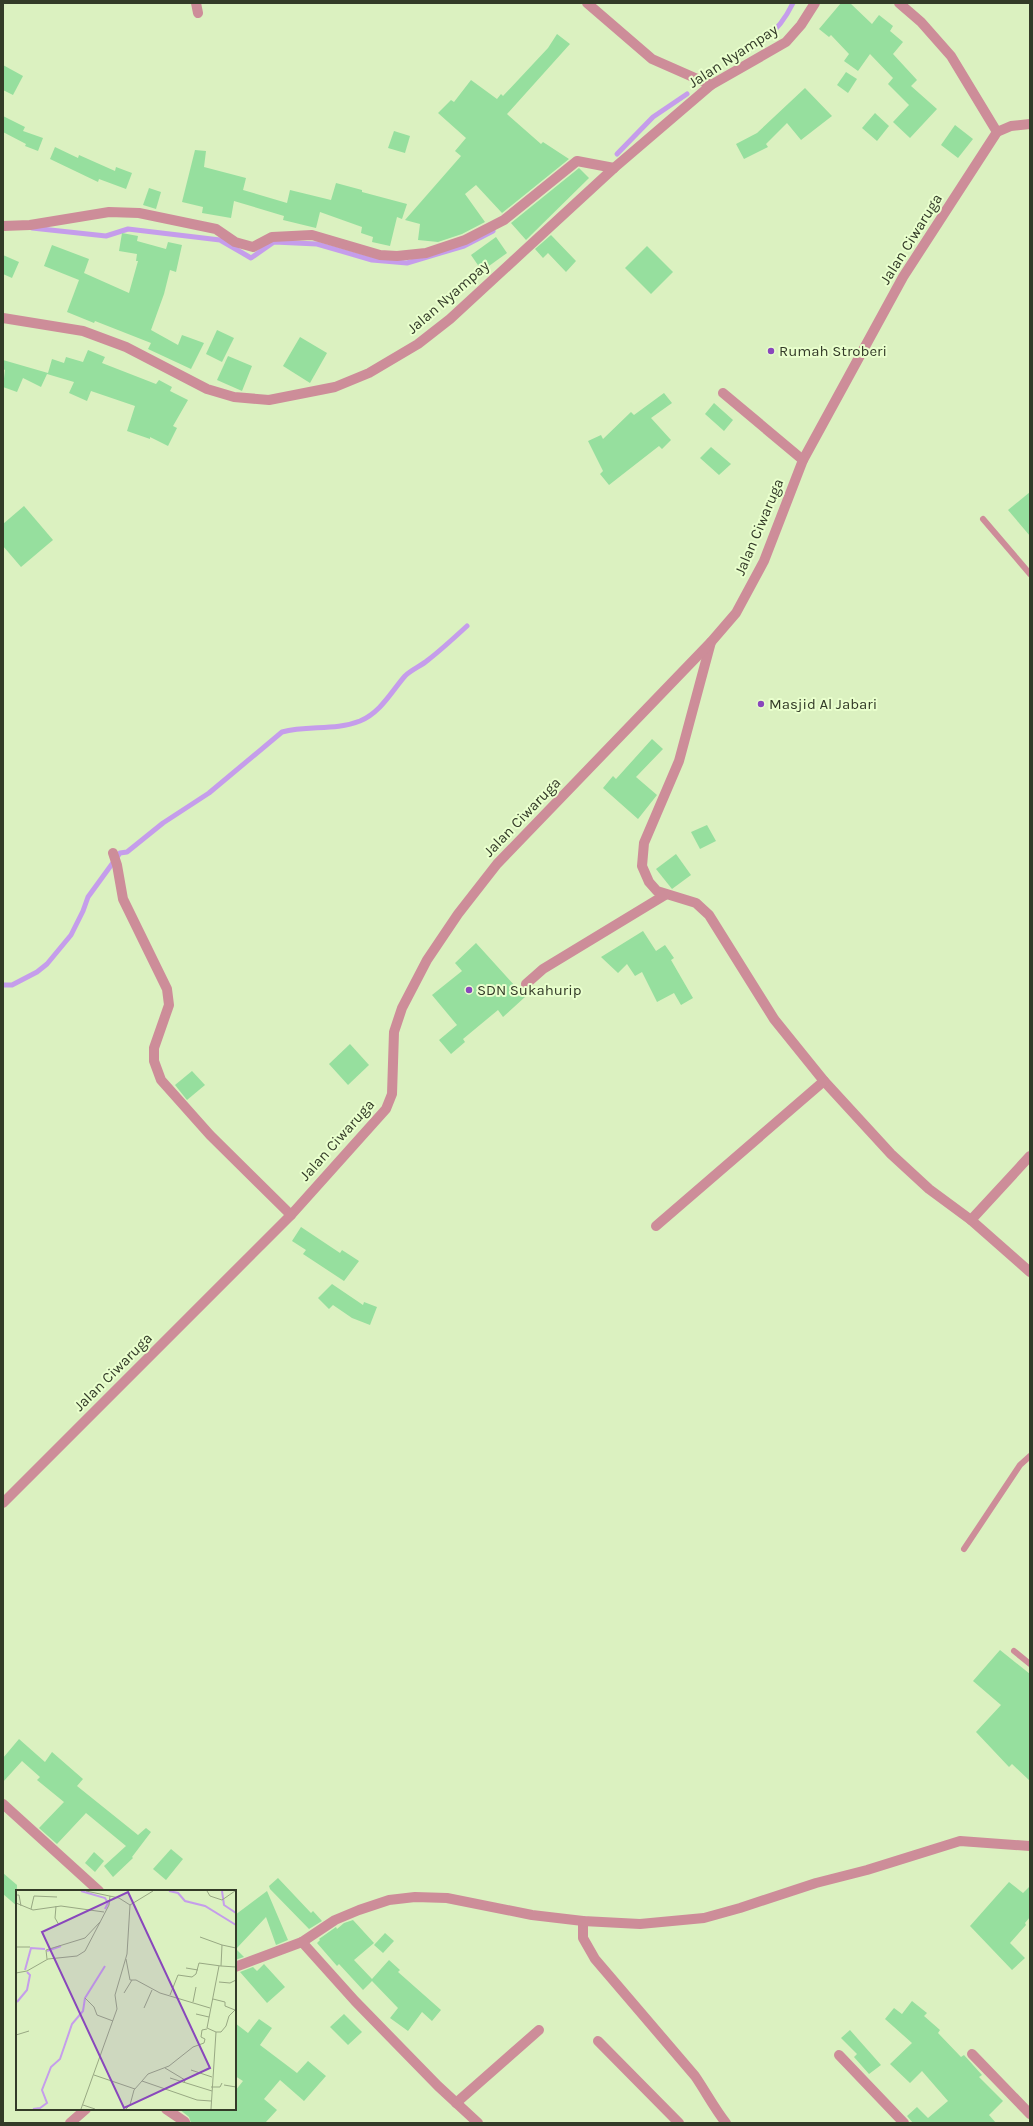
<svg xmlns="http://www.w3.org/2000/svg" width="1033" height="2126" viewBox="0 0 1033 2126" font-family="Karla,sans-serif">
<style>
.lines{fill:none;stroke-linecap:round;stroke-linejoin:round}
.stream{stroke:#c59deb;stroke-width:5}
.building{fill:#96df9e}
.service{stroke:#cd8d99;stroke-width:6}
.minor{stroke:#cd8d99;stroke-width:10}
.tertiary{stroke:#cd8d99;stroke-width:10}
.poi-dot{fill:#8947bc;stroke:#e9ffcd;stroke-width:1.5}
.labels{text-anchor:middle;stroke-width:4;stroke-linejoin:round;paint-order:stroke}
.street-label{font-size:15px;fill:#333b28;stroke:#e9ffcd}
.poi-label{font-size:15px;fill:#333b28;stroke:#e9ffcd;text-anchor:start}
.inset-river{fill:none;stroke:#c59deb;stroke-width:2}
.inset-road{fill:none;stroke:#98a883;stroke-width:1}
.view{fill:#8947bc;fill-opacity:0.15;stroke:#8947bc;stroke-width:2}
.inset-edge{fill:none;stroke:#333b28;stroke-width:2}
</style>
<rect width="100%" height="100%" fill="#dbf1c0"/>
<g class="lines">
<g class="stream">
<path d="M725,62C757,47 777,36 793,3"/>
<path d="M617,154L653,117L687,94"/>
<path d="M32,228L106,236L128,229L220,240L251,258L274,242L317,244L372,260L407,263L464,246L493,231"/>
<path d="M3,985H12L37,972L47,964L71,935L83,911L88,897L120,853L127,852L163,823L209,793L282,732C308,725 335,731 360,721C381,712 391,692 405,676C411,670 421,666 428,660C441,650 454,638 467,626"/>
</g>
</g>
<g class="building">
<path d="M841,3H850L872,24L879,15L893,26L890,31L903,42L893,54L917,80L911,86L937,109L910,138L893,122L909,105L888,84L893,78L870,54L858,71L844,61L849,54L831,35L829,37L819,29Z"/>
<path d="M557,34L570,44L507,114L541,144L543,142L569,159L502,213L476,185L465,194L485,222L462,234L438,242L418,240L420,224L405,220L461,156L455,151L466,138L438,113L451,100L454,102L471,80L497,99L501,94L503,96L548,48Z"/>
<path d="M3,65L23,76L13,95L3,90Z"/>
<path d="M846,72L857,79L848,93L837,85Z"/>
<path d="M805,88L832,116L801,140L787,123L766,144L768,147L744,159L736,144L757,133Z"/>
<path d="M875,113L889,126L877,141L862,128Z"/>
<path d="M3,116L25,127L23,131L43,138L38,151L25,146L26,144L3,132Z"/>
<path d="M955,125L973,139L958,158L941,145Z"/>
<path d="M394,131L410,136L405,153L388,148Z"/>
<path d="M55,147L78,158L79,155L115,171L116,167L132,173L126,189L99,179L98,182L50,159Z"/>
<path d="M195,150L206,151L204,167L246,178L243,190L287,203L290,190L331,200L336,183L362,190V192L407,204L402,219L397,217L390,246L372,242L373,237L361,233L362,227L320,212L316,228L283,220L284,216L234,201L231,218L202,213L203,207L182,202Z"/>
<path d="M579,168L589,178L526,240L511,223Z"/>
<path d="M149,188L161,192L156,209L143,205Z"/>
<path d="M122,233L138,236L137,241L166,249L168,242L182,245L176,272L170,270L164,294L151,330L178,345L182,335L204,343L191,369L148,349L151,343L95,321L94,323L67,312L79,280L44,266L52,245L89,259L84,273L129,293L138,261H136L137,254L119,251Z"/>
<path d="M551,235L576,261L566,272L548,253L543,258L535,249Z"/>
<path d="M496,237L507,253L482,271L471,255Z"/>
<path d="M647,246L673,272L651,294L625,268Z"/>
<path d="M3,255L19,262L12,278L3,274Z"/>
<path d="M217,330L234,338L222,362L206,354Z"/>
<path d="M300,337L327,353L310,383L283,366Z"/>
<path d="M88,350L105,357L102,363L156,384L159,380L172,387L170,391L188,400L173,426L177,428L168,446L150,437V439L127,431L135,406L91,391L87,401L69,393L74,382L47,374L41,387L23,378L17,392L3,387L5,370L3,369V360L48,373L52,359L64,363L66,357L83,362Z"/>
<path d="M228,356L252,366L242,391L217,380Z"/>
<path d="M664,393L672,403L651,418L671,440L662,449L659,446L609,485L600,474L603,471L588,441L601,435L603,439L631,412L634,415Z"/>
<path d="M714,403L733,420L724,431L705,414Z"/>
<path d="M711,447L731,464L719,475L700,458Z"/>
<path d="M1030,492V536L1008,510Z"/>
<path d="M24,506L53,540L21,567L3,546V524Z"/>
<path d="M652,739L663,749L636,777L657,795L638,819L603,788L613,776L616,779Z"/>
<path d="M707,825L716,841L700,849L691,832Z"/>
<path d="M676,854L691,875L672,889L656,869Z"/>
<path d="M643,931L656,951L665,945L674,958L671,960L693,998L681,1005L674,993L657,1002L642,972L635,976L627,964L618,973L601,957Z"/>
<path d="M476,943L525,997L503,1017L498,1010L463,1039L465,1042L451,1054L439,1040L457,1025L432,995L462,971L455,963Z"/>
<path d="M350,1044L369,1065L348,1085L329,1064Z"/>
<path d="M192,1071L205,1085L187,1100L175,1085Z"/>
<path d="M301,1227L340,1253L342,1250L359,1261L344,1281L303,1254L306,1250L292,1241Z"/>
<path d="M332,1284L363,1305L364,1302L377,1307L370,1325L352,1318L333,1305L329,1309L318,1298Z"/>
<path d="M1000,1650L1030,1674V1781L1012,1764L1009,1767L976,1732L1001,1705L973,1681Z"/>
<path d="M19,1739L45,1762L52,1752L83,1779L77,1786L138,1835L146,1828L151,1832L132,1857L133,1858L113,1877L104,1866L126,1846L86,1813L57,1844L39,1828L64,1802L37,1780L40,1777L22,1761L3,1782V1758Z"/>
<path d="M171,1849L183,1859L166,1880L153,1869Z"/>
<path d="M94,1852L104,1861L95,1872L85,1863Z"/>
<path d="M3,1873L17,1885V1906L3,1894Z"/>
<path d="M278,1878L311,1913L313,1911L322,1921L309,1929L270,1889L269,1886Z"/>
<path d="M1009,1882L1023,1893L1030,1886V1917L1025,1923L1026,1925L1010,1943L1025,1958L1012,1970L970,1926Z"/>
<path d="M267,1891L288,1940L276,1945L266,1917L236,1949L244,1957L235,1960V1915Z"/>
<path d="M353,1920L374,1943L354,1960L372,1979L389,1960L400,1970L398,1972L441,2010L432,2021L422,2012L408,2031L390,2018L398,2008L372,1981L363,1990L339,1964L337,1966L317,1943L320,1940L319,1939L336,1927L337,1929L344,1923Z"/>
<path d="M385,1933L394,1941L383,1953L374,1945Z"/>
<path d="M264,1964L285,1987L267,2003L240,1972L253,1967L257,1971Z"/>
<path d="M912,2001L927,2013L924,2016L940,2030L938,2033L961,2057L964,2055L982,2075L979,2077L1003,2101L989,2115L996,2123H913L907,2116L917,2107L928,2118L948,2101L922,2071L910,2083L890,2064L912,2043L885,2019L894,2008L902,2014Z"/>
<path d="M344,2014L362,2032L348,2045L330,2027Z"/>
<path d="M259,2019L272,2028L260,2045L297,2073L308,2061L326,2076L304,2101L280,2080L264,2099L277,2110L265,2123H191L189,2117L179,2109H235V2091L243,2081L235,2076V2023L248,2033Z"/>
<path d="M850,2030L881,2065L869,2074L854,2057L857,2054L841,2038Z"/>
</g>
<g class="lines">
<g class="service">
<path d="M983,519L1030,574"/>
<path d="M964,1549L1020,1465L1030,1456"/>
<path d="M1014,1651L1030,1664"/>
</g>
<g class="minor">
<path d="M196,3L198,13"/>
<path d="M587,3L652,59L711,85"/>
<path d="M899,3L921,22L951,56L997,132"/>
<path d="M3,226L30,225L109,212L139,213L216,229L235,242L253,247L272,237L312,235L380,255L397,256L426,253L465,240L504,220L577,161L614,168"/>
<path d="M3,318L83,331L126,347L207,389L234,397L269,400L335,387L369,373L418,344L450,319L614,168L711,85L786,42L801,25L815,3"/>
<path d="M723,393L803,460"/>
<path d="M711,642L679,761L644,843L642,866L649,882L657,891L696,903L709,915L774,1019L824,1081L891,1154L929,1189L971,1220L1030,1272"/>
<path d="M113,853L117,865L123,899L167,989L169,1005L154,1048V1061L161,1080L210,1135L291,1215"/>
<path d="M526,984L543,969L665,895"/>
<path d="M971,1220L1030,1156"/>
<path d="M656,1226L824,1081"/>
<path d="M3,1804L99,1891"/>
<path d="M583,1921V1938L595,1959L695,2076C706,2092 714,2108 726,2123"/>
<path d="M302,1942L335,1920L359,1910L389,1900L415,1897L447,1898L532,1915L583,1921L640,1924L704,1918L740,1908L816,1883L867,1870L960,1841L1030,1846"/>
<path d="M235,1967L302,1942L355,2001L438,2086L478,2123"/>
<path d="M598,2041L679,2123"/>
<path d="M972,2054L1030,2114"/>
<path d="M839,2055L904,2123"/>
<path d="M456,2103L539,2030"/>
<path d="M166,2109L185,2122"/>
<path d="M70,2123L86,2109"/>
</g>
<path class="tertiary" d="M3,1503L291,1215L386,1109L392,1094L394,1032L402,1008L427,960L458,914L497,864L711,642L736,613L764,561L803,460L903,277L997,132L1011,126L1030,124"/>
</g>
<g class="poi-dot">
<circle cx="771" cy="351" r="4"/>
<circle cx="761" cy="704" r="4"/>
<circle cx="469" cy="990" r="4"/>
</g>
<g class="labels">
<g class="street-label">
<text transform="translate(733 56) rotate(-33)" y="5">Jalan Nyampay</text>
<text transform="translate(911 239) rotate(-58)" y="5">Jalan Ciwaruga</text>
<text transform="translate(448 297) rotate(-41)" y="5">Jalan Nyampay</text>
<text transform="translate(759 527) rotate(-67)" y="5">Jalan Ciwaruga</text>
<text transform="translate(522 817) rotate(-46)" y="5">Jalan Ciwaruga</text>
<text transform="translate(337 1140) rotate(-48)" y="5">Jalan Ciwaruga</text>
<text transform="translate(113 1372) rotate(-45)" y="5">Jalan Ciwaruga</text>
</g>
<g class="poi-label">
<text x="779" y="356">Rumah Stroberi</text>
<text x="769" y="709">Masjid Al Jabari</text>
<text x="477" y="995">SDN Sukahurip</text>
</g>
</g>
<g transform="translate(16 1890)">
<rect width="220" height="220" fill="#dbf1c0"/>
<path class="inset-river" d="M65,1L89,8L92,13L89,19M153,1L162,3L169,11L189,16L220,35M206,1L208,15L220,23M31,61L45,56M9,80L15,58L29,59M1,112L11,100L14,85L11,82M17,219L24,218L31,213L26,200L35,177L44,169L56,134L67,121L69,108L89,76"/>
<path class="inset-road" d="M70,1L103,8L114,15M191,1L194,6L206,10L219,1M0,5H3L5,16M0,13L17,20L45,16L88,22M40,16L39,28L43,35M15,19L18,6L41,7M206,55L220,58M0,57H14M31,69L30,60L69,48L84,32M110,69L114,90H120L144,103L194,118M205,76L220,77M170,78L182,80M0,83L11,81L32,69L61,66L69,61L93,15L94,6M203,92L214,93L220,90M108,103L116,90M154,105L162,85L176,87L180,84L183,73L205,76L206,55L184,47M69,108L78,117L81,125L97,131M197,109L209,112V116L219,120M177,112L180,97M128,118L136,100M180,124L193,127M200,142H205L210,136L213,126L220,119M0,145L13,141M149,178L169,190L168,193M175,180L196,187M78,185L119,199M154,188L196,201M126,191L132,184L153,176L177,157L188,153L189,149L185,147L186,140L191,139M208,195L220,197M195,197H204L206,193M67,215L79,219M65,219L101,119L99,105L111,64L114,15L137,1M110,219L114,215L118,200L126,191L181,210L195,211M195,219L200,142L191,138L203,76"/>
<path class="view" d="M112,2L194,178L108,218L26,42Z"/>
<rect width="220" height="220" class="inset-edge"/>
</g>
<rect width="1033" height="2126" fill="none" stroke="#333b28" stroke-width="8"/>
</svg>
